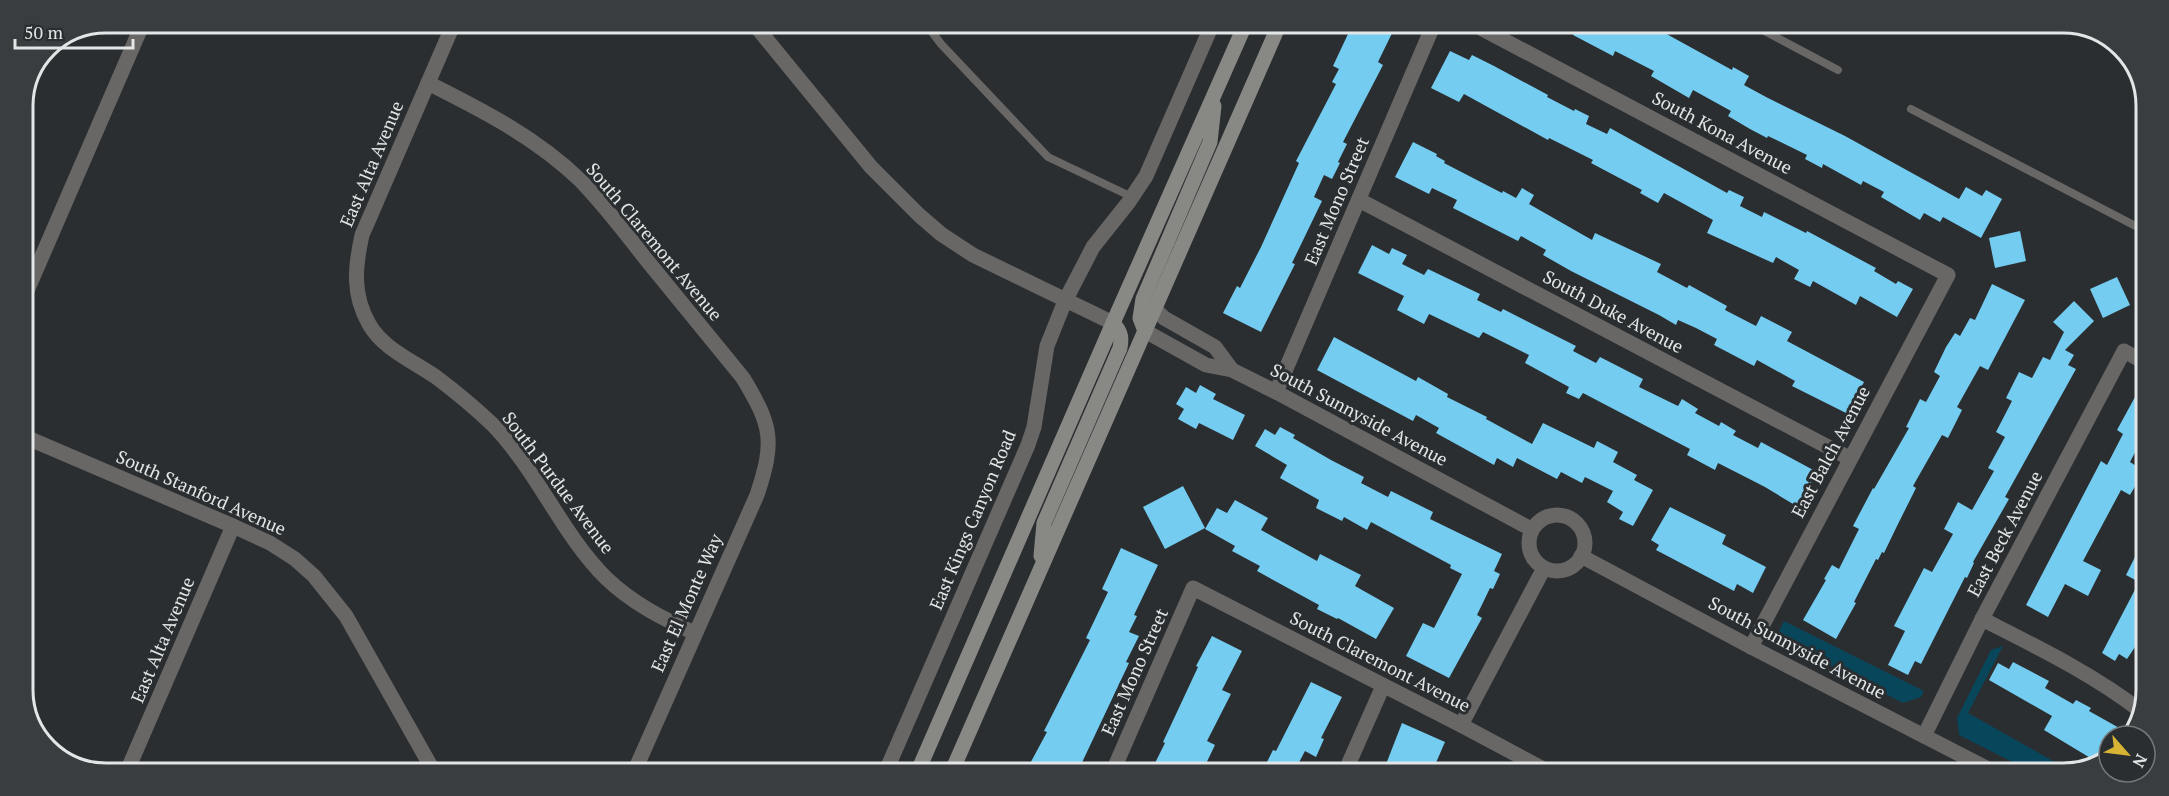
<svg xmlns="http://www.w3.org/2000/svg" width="2169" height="796" viewBox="0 0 2169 796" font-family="'PT Serif',serif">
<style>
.green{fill:#08465b}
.building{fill:#74ccf0}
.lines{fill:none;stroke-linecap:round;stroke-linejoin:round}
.service{stroke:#686766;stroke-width:8}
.minor{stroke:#686766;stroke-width:15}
.secondary{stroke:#888885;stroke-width:15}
.labels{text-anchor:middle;stroke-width:6;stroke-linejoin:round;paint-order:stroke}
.street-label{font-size:18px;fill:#e3e6e7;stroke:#2b2e30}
.rim{fill:none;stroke:#e3e6e7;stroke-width:3}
</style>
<rect width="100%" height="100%" fill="#2b2e30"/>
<g class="green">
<path d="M1784,621L1924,691L1921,697L1903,703L1782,641L1779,631Z"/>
<path d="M2003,646L1968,713L2071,771L2063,773H2034L1959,735L1957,718L1991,650Z"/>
</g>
<g class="building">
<path d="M1330,25H1396L1378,62L1383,65L1343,142L1347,144L1338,162L1340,163L1332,179L1324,175L1314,197L1322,201L1292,263L1295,264L1261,332L1223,313L1237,286L1240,288L1261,247L1299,163L1296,161L1336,84L1332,82L1339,69L1333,66L1348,34Z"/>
<path d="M1578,26H1652L1732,70L1733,67L1749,76L1744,85L1766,97L1845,136L1959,199L1966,187L1982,196L1986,190L2002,199L1981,238L1943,217L1940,222L1924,213L1920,220L1881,197L1884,192L1863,181L1861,185L1823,164L1822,168L1805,159L1807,155L1768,136L1767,138L1750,129L1728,116L1731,111L1693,90L1689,98L1651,76L1654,71L1615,51L1613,56L1573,35Z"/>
<path d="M1450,51L1469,60L1472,55L1494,66L1548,95L1547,97L1574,111L1575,109L1589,116L1586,124L1607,134L1610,128L1727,193L1729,190L1744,197L1740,206L1762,217L1764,212L1806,233L1807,231L1876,268L1874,271L1896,284L1898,281L1913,289L1897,317L1860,296L1856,305L1813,281L1810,287L1794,279L1799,270L1776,257L1773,263L1707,233L1713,220L1664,193L1658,203L1640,193L1642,190L1591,163L1593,160L1549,138L1548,140L1464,94L1459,102L1431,88Z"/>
<path d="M1413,142L1437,154L1436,156L1445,161L1444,163L1502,193L1503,191L1516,198L1522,188L1534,195L1529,204L1592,240L1595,233L1661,264L1657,272L1687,288L1689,285L1727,306L1725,310L1756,326L1761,316L1792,332L1787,341L1864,382L1848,414L1792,386L1795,381L1757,360L1754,366L1714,345L1717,339L1696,328L1678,320L1676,325L1659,315L1571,271L1543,255L1546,250L1521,236L1518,241L1453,208L1457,200L1432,188L1429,194L1395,177Z"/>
<path d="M2020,231L2026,261L1995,268L1989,238Z"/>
<path d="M1372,245L1389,254L1392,248L1407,255L1402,264L1424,275L1428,269L1480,294L1477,300L1501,312L1503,309L1576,346L1573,351L1596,363L1600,357L1643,379L1639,387L1678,406L1682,399L1698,409L1695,413L1719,426L1721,422L1736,431L1733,435L1758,448L1761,442L1817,472L1798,507L1765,487L1718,463L1715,470L1687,455L1690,449L1583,393L1579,399L1566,393L1569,387L1525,363L1529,355L1483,332L1479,338L1429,314L1424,324L1397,310L1404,296L1358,273Z"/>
<path d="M2117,277L2130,305L2103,318L2090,289Z"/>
<path d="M1992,284L2025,300L1988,370L1980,366L1957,407L1962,410L1948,438L1942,435L1913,486L1916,488L1897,526L1884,553L1882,552L1878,560L1876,559L1854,602L1856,603L1836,639L1803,620L1826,580L1824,579L1832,565L1839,569L1859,529L1853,526L1873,488L1874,489L1909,428L1906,427L1920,399L1926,402L1940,376L1934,372L1946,347L1955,333L1960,336L1970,318L1975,320Z"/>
<path d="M2074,301L2094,321L2065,350L2074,355L2068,365L2076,369L2005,497L2009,499L1973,562L1974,563L1967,578L1965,577L1921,664L1915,661L1908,675L1888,665L1905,631L1894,626L1924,568L1932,572L1953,534L1944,529L1958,502L1972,510L1994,471L1988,468L2005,437L1996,432L2012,401L2006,398L2019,372L2032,378L2043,357L2050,360L2064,332L2053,322Z"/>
<path d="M1334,337L1416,381L1418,377L1448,394L1447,397L1487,417L1486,419L1532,444L1543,423L1594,448L1597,441L1618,452L1613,462L1637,475L1634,480L1653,490L1633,526L1619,519L1623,512L1607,502L1613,491L1585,477L1582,483L1561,472L1557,479L1517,458L1513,467L1497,458L1494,465L1436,433L1439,428L1416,415L1413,421L1317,370Z"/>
<path d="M1200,385L1216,394L1213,399L1245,415L1233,440L1199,423L1196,429L1178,419L1184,409L1176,404L1186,387L1196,393Z"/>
<path d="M2135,397L2144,402V435L2130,462L2144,471L2130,495L2121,490L2083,561L2101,570L2088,596L2065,584L2048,617L2026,605L2101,461L2107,465L2123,434L2117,430Z"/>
<path d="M1280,427L1295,435L1293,438L1331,460L1364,477L1361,483L1388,497L1391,491L1433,512L1430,519L1502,554L1494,571L1500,574L1493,589L1490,588L1477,615L1482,618L1449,678L1406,656L1423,623L1434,628L1462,574L1450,568L1451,565L1371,522L1367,530L1344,517L1342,521L1316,508L1319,500L1280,478L1287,465L1255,446L1265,429L1275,435Z"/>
<path d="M1183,486L1205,528L1165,549L1143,507Z"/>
<path d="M1235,500L1268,518L1261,530L1317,561L1320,554L1361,575L1355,586L1394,608L1376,639L1338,618L1337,619L1317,609L1319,605L1257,571L1260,566L1232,551L1235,546L1205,529L1217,508L1227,513Z"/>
<path d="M1670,507L1726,535L1722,544L1766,567L1753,593L1737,584L1734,591L1656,550L1659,545L1651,540Z"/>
<path d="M2143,541V635L2127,659L2119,654L2115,661L2102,653L2139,582L2126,575Z"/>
<path d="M1121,548L1158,565L1134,615L1137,616L1129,632L1139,636L1126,662L1129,663L1078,771H1026L1047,732L1044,731L1090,640L1086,638L1108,592L1102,589Z"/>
<path d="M1212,636L1242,651L1222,690L1231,694L1207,741L1215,745L1202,772L1151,771L1165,743L1163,742L1198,667L1196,666Z"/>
<path d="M2013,662L2049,681L2045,688L2073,704L2076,700L2091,708L2089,711L2130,734L2128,736H2109V749L2103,760L2097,762L2044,730L2052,716L1989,680L1998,663L2009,669Z"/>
<path d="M1311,682L1342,697L1321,738L1324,739L1316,757L1305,751L1294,772H1262L1273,750L1276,751Z"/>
<path d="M1402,723L1445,742L1432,772H1383Z"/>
</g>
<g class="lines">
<g class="service">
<path d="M926,24L941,44L1048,157L1132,197"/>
<path d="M1755,26L1838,70"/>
<path d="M1911,109L2145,231"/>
</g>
<g class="minor">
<path d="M454,23L362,235C355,267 352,294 369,324C383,349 413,361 436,377C456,392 474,407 492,424C537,470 561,533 606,578C632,603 663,619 695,633"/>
<path d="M754,24L871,167L919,215L941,234L973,255L1113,323"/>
<path d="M1477,26L1948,275L1751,647"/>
<path d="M428,83C482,110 537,138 581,181C604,205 625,232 645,258C678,298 710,338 743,378C772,426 775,441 757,495L635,770"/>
<path d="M1359,200L1849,458"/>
<path d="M23,300L143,23"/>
<path d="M1155,309L1164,318L1215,347L1232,370"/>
<path d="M1145,331L1206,365L1232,370L1276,392L1531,529"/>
<path d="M1276,392L1433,26"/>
<path d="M23,436L233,526L270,543L295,559L314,576L346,616L433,770"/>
<circle cx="1557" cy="543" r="28"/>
<path d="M1581,556L1751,647L1996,773"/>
<path d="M1982,619C2037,647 2093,674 2142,712"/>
<path d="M1461,725L1544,568"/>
<path d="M1924,736L1982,619L2124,351L2144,362"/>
<path d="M128,769L233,526"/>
<path d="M886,771L1028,445L1034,427L1047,346L1065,301L1093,247L1128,203L1146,176L1212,25"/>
<path d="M1113,771L1193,588L1461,725L1549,772"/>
<path d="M1345,772L1383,686"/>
</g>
<g class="secondary">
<path d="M1145,331L1140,318L1143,299L1210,142L1214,106"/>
<path d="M1041,556L1044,523L1120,348C1122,337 1121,332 1113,323"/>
<path d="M918,771L1113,323L1245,25"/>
<path d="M952,771L1279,25"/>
</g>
</g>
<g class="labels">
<g class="street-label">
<text transform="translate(1722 133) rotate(28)" y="6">South Kona Avenue</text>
<text transform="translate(372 164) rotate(-67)" y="6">East Alta Avenue</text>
<text transform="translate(1337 201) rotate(-67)" y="6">East Mono Street</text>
<text transform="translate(654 242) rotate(50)" y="6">South Claremont Avenue</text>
<text transform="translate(1613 312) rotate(28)" y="6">South Duke Avenue</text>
<text transform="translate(1359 415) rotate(28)" y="6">South Sunnyside Avenue</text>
<text transform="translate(1831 452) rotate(-62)" y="6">East Balch Avenue</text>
<text transform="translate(558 483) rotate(53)" y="6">South Purdue Avenue</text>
<text transform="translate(201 493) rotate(24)" y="6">South Stanford Avenue</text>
<text transform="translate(973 520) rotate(-67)" y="6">East Kings Canyon Road</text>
<text transform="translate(2005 534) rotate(-62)" y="6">East Beck Avenue</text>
<text transform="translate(687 603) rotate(-66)" y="6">East El Monte Way</text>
<text transform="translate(163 640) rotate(-67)" y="6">East Alta Avenue</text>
<text transform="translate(1797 648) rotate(28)" y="6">South Sunnyside Avenue</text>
<text transform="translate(1380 662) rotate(27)" y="6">South Claremont Avenue</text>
<text transform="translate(1135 672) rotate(-66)" y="6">East Mono Street</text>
</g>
</g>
<path d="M0 0H2169V796H0ZM106 33H2063A73 73 0 0 1 2136 106V690A73 73 0 0 1 2063 763H106A73 73 0 0 1 33 690V106A73 73 0 0 1 106 33Z" fill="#3a3d3f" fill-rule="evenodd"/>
<path class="rim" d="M106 33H2063A73 73 0 0 1 2136 106V690A73 73 0 0 1 2063 763H106A73 73 0 0 1 33 690V106A73 73 0 0 1 106 33Z"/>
<g transform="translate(2127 754) rotate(118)"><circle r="28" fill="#2b2e30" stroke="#757879" stroke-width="1.5"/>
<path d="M0-4.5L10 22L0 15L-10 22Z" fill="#d7b434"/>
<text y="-9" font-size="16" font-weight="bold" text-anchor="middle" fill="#e3e6e7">N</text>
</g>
<path d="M15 39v9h118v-9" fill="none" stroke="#e3e6e7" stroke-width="3"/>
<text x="24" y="39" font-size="18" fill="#e3e6e7" stroke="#2b2e30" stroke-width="4.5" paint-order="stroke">50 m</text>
</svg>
